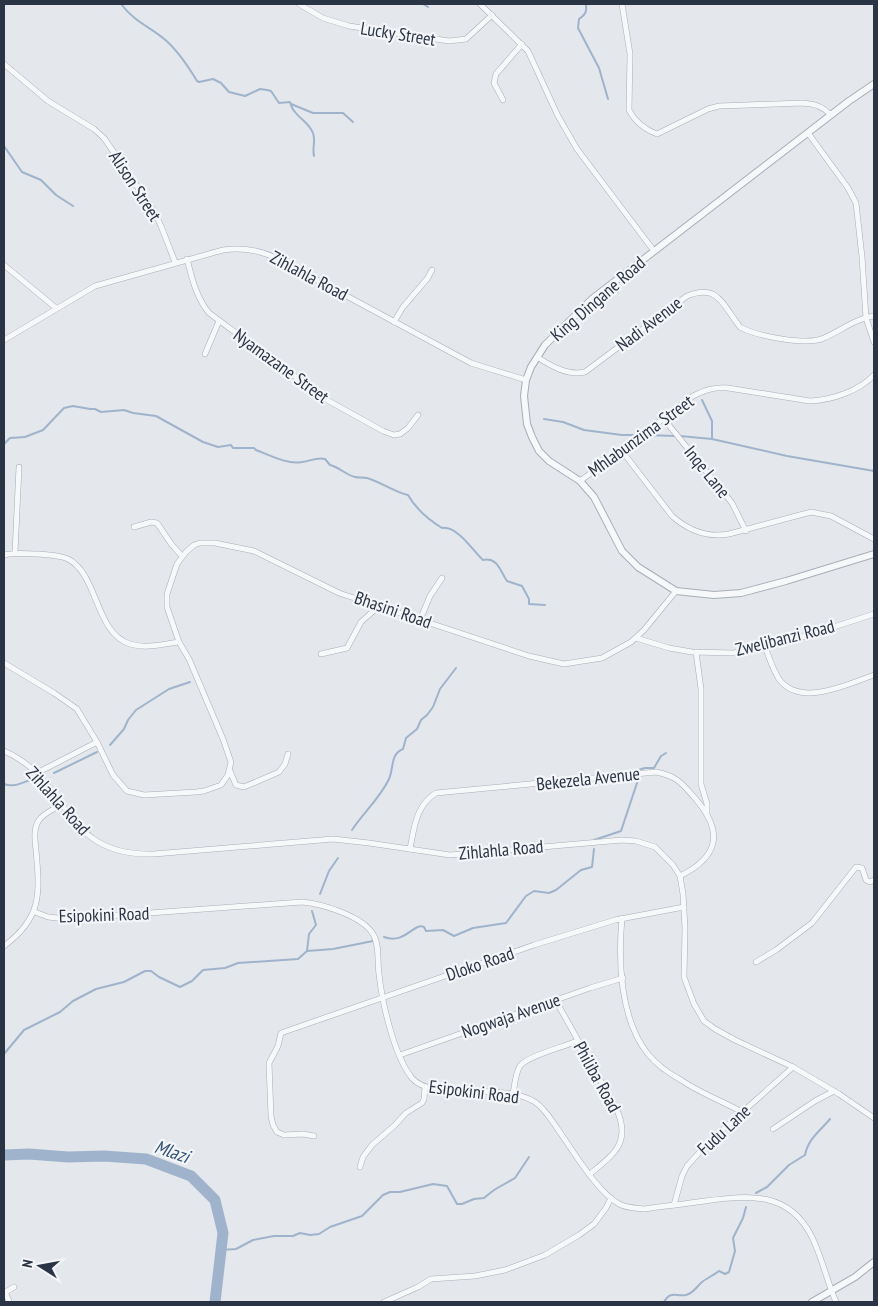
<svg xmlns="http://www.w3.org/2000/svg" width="878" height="1306" viewBox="0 0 878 1306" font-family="'PT Sans Narrow',sans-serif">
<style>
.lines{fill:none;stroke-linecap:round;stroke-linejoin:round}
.stream{stroke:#9fb4cc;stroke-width:2}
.river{stroke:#9fb4cc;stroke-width:11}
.minor-casing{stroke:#a9aeb7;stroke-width:6}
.tertiary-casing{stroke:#a9aeb7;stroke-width:8}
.minor{stroke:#f7f8fa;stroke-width:5}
.tertiary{stroke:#f7f8fa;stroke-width:6}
.labels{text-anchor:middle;stroke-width:4.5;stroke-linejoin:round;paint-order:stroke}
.street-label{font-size:18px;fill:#2b3445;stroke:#f4f6f9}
.water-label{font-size:19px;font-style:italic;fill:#34527a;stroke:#f4f6f9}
</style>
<rect width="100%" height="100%" fill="#e4e7ec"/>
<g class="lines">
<g class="stream">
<path d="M121,4C134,21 148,26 163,38C177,49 188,66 197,81L199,82L213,79L221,83L229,92L245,96L260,89L267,90L271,91L279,103L290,102C291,105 292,109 295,112C301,120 309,123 313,133C316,141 312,147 314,156"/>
<path d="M423,4L428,7"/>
<path d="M586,4C587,11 586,14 579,19L578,28L599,68L608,99"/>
<path d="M291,104L313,113H343L353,122"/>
<path d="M4,146L22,172L41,180L56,195L73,206"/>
<path d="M702,400L712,421V439"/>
<path d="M544,419L563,422L584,430L622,435H640"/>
<path d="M645,435L675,436"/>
<path d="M680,436L712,439L787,456L874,471"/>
<path d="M4,444L10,438L25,437L43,430L64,408L73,406L90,409H95L101,412L124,410L133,413L156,416L203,442L218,447L231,445L233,448H254L256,450C269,455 288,465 302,462C311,461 316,457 325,459L330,465C339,467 346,475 355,477C359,478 363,477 367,478C381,482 394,492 408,495C416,509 429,520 442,528C457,525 473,551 483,560C498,557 500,571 507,581L522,586L529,599V604L545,605"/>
<path d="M110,745L124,729L128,720L136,710L169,689L190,682"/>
<path d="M638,770L645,768H654L661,756L666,753"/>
<path d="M54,773L97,752"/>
<path d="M4,784C14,788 23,782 33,779"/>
<path d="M352,830C364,812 380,798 389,779C394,768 390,754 403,749L406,738L417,729L421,720L427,715L433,707L440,689L456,668"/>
<path d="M594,840L621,831L638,780"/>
<path d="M320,894L329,871L338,858"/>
<path d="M384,937C405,945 414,922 424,927L426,931L443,930L454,936L473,928L506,923L526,896L534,891L549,893L556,890L581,870L592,867L594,849"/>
<path d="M307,951L333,949L373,941"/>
<path d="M4,1054L24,1030L60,1012L73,1001L96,989L124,982L145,971H151L159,977L180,987L192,981L203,970L225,968L238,963L298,959L307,951L309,934L316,925L312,911"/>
<path d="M756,1193L767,1187L789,1165L805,1155C808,1139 820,1131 830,1119"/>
<path d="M221,1250L236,1249L253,1240L274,1236H293L300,1233L310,1235L319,1234L330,1227L362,1216L383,1195L390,1192H400L433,1184L447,1186L457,1204H462L474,1199L484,1198L494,1190L515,1178L529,1157"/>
<path d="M664,1302C671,1290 676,1297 686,1295C694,1293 696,1287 702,1282C707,1278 714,1275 719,1271L725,1274L729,1272L735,1251L733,1238L743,1218L746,1207"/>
</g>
<path class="river" d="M4,1155L29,1154L68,1157L104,1156L146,1159L191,1176L215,1200L223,1233L215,1302"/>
<g class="minor-casing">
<g id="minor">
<path d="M299,4L323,18L349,26L449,41L466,39L492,15"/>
<path d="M480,4L528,51L558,116L577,149L654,251"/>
<path d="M622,4L630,54L629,110C635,122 644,129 657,134L708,109L719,106L802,103C815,104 822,106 831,115"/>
<path d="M4,64L48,101L94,129L104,138L154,211L161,226L175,262"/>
<path d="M503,100L494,83L496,74L522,44"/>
<path d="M808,133L848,188L856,203L862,257L866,318L874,342"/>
<path d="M187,259C192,278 196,297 209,313L327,400L383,431L394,435L400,434L408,428L418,415"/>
<path d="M4,265L56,308"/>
<path d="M394,322L403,307L427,279L432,270"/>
<path d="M4,340L95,286L223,250C243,247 260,250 278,259L471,363L526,380"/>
<path d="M205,354L219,321"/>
<path d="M537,357C551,366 568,376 585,372L687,296C719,283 723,306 740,327C756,336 807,346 824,338C840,331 857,318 874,316"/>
<path d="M663,418L732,503L746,531"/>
<path d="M622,451L672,516C689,531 707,538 729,534L811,512L831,516L874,539"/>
<path d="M580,481L613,457L693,396C705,390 714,387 728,388L810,401C832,400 859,391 874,375"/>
<path d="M134,527L151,522L157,523L172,545L182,556"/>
<path d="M15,553L19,467"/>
<path d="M4,555C15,552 27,554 38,554C48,555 59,555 68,559C98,574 95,633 130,644C146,649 163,644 179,642"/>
<path d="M420,620L430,596L442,578"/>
<path d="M636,638L669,648L692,652L734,653L806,636L874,614"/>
<path d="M765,647C769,657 773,670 779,679C800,708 848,684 874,675"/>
<path d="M696,652L701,689V784L707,804V813"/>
<path d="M321,654L347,648L361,622L379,606"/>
<path d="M4,663L54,693L77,709L97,742L113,775L127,791L144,795L196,792L204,791L221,785L228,775L231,762L223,739L189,659L179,642L167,607V594L177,564L186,552L194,545L200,543H215L254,551L339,593L529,656L564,664L602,658L631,642L644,630L676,591"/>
<path d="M4,751C72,780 60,857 154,854L333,839L369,843L450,855L622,840L636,841L655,847L673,865L680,876L683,894L685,928L684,977L694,1004L704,1021L715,1029L735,1040L793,1067L839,1094L874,1118"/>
<path d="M230,771L236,785L244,787L279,772L285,764L288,754"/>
<path d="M37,773L97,742"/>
<path d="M410,849C414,828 416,805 436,793L656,772C676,776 681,782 694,797C723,830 721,856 680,876"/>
<path d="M35,912L48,917L67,919L302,902C323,904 362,916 373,934C380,945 377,962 379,974C382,1002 394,1056 412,1078C431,1102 502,1081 535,1102C545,1109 550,1118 557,1128C572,1149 597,1192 619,1204C626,1208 636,1208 644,1209C665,1206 685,1204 705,1201C749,1195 789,1191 812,1237C822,1258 827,1281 836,1302"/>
<path d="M622,918C618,961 620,1019 648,1054C656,1064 670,1074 681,1080C700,1093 722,1101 742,1112"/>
<path d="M4,946C42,918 40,894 36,850C35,840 33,829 39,820C44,813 54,809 61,805"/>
<path d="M756,962L776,950L812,923L856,867L862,868L866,880L870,882L874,880"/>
<path d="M556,1001L617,1110C631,1143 614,1154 590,1174"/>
<path d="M400,1055L590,988L623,978"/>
<path d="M513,1093C515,1085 515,1074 520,1066C527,1056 564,1047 577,1041"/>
<path d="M773,1129L815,1101L834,1091"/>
<path d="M314,1136L303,1134L284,1135L277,1132L273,1125L271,1116L269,1063L278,1046L281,1033L534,945L615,920L684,907"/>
<path d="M360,1167L363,1157L372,1145L394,1126L406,1113L422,1103L424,1099L425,1087"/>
<path d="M674,1205L682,1176L687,1166L709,1142L793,1067"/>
<path d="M5,1292L9,1301"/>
<path d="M4,1293L14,1287"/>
<path d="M384,1302L418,1287L431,1279L475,1276L505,1270L545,1255L579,1235L594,1224L606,1208L611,1198"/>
</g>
</g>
<g class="tertiary-casing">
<g id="tertiary">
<path d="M874,84L849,101L592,299L545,345L531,367L526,380L524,396L527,424L532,437L539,451L549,461L580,481L594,497L622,551L638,567L676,591L714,595L741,593L786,581L874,554"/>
<path d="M812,1302L855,1277L874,1262"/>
</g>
</g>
<use href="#minor" class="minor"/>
<use href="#tertiary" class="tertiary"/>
</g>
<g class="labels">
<g class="street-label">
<text transform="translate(398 34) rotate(9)" y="6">Lucky Street</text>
<text transform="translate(135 186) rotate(57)" y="6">Alison Street</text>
<text transform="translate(309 276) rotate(28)" y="6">Zihlahla Road</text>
<text transform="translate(598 299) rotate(-41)" y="6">King Dingane Road</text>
<text transform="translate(649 324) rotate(-37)" y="6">Nadi Avenue</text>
<text transform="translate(281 366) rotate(36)" y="6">Nyamazane Street</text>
<text transform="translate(641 436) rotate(-36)" y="6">Mhlabunzima Street</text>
<text transform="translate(707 472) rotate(51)" y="6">Inqe Lane</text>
<text transform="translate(393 610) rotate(19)" y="6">Bhasini Road</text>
<text transform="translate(785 638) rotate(-14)" y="6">Zwelibanzi Road</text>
<text transform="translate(588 779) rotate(-6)" y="6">Bekezela Avenue</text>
<text transform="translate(58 801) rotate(48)" y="6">Zihlahla Road</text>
<text transform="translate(501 850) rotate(-5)" y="6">Zihlahla Road</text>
<text transform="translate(104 915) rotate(-2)" y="6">Esipokini Road</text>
<text transform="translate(480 964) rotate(-19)" y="6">Dloko Road</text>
<text transform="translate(511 1016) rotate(-19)" y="6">Nogwaja Avenue</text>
<text transform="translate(597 1077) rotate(61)" y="6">Philiba Road</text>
<text transform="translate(474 1092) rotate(7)" y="6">Esipokini Road</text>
<text transform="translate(724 1130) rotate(-43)" y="6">Fudu Lane</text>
</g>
<g class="water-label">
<text transform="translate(172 1151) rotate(19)" y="7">Mlazi</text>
</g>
</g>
<rect width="878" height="1306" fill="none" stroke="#2b3445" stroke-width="10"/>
<g transform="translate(40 1266) rotate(281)" stroke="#f4f6f9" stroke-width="4" paint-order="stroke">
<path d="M0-4L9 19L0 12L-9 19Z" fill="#2b3445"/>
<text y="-8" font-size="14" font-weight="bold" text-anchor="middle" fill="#2b3445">N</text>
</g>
</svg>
